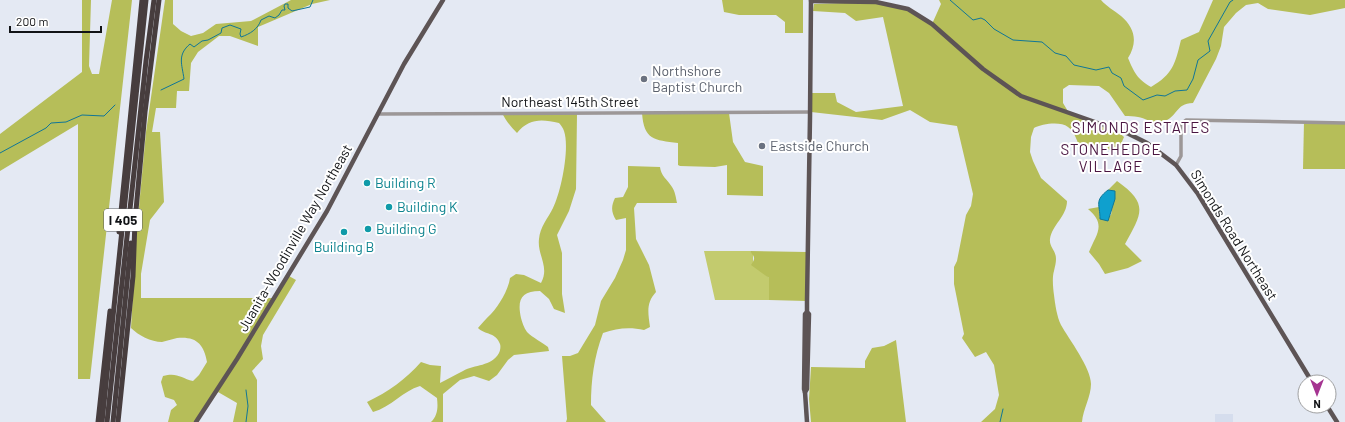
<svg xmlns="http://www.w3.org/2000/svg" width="1345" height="422" viewBox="0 0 1345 422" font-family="Barlow,sans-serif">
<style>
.built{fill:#d5dded}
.green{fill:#c3cb6e}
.forest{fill:#b6be59}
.water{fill:#0fa0ce;stroke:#107697}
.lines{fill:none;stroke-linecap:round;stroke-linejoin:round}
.stream{stroke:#107697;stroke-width:1}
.minor{stroke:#9c9797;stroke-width:3.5}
.major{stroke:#5d5455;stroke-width:4.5}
.highway{stroke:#473d3e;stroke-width:5}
.worship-dot{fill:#6b7280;stroke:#fff;stroke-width:1.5}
.culture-dot{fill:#0f9aa8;stroke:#fff;stroke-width:1.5}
.labels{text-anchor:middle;stroke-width:4;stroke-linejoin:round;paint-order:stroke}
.shield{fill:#fff;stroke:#585a5c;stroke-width:1}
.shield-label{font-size:13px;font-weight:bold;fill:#111316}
.worship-label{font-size:14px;fill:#5b616d;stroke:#fff;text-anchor:start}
.street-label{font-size:14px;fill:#111316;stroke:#fff}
.culture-label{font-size:14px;fill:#0d838f;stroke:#fff;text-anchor:start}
.neighbourhood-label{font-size:15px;letter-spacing:1px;fill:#4a1541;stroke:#fff}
</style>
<rect width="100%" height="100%" fill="#e4e9f3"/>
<rect class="built" x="1215" y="414" width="18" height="8"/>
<path class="green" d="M704,251H750L753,254V262L769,278V300H715Z"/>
<g class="forest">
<path d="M82,0H91L89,66L92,74H99L112,0H132L90,379H78V124L0,171V134L82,72Z"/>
<path d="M165,0H173V24L181,31L191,36L203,33L216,24L251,21L291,0H330L312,4L258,27V46L230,36H219L198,52L191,63L189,91H177L176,108H156L152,132H160L164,202L150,220L141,274V298H273L289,276L296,280L263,335L261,346L263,359L252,371L257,380V422H233L237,403L218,392L196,422H168L171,410L177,405L174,400L165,397L161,382L163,376C177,372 181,378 193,381L199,375L207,362C204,344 196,336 177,338C172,339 167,341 162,342C151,342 138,335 131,328L136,239L146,132Z"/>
<path d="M722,0H803V33H785V22L776,15H739L724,12Z"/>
<path d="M939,0H1101C1107,7 1114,10 1121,16C1135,28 1138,42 1128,58C1134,72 1137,79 1151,87C1173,74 1175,64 1181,40L1199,32L1213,0H1345V8L1310,15L1268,9L1258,3L1246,5L1236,13L1224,27L1221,46L1216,59L1193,103C1175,103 1178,118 1162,122C1154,125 1146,118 1138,117C1134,116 1129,116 1125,116L1109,93L1099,86L1069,85L1063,89V103L1069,113L1115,129L1124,137L1118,151L1093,147L1079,146C1077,140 1074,131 1068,127C1060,121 1042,124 1034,128L1031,137L1030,152L1033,161L1041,178L1067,201C1067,216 1052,225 1050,239C1049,247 1056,250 1056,259C1056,263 1055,266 1054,271C1052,277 1053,288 1054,295C1055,304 1057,317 1061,325C1069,339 1091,368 1091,384C1091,397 1083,409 1082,422H981L995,409L999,395L994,365L986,352L975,357L962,338L964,334L954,284V267L957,261L966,215L971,206L973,194L957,126L930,122L910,110L882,120L811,112V93H835L837,102L856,112L903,106L883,17L856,21L845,13L813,11L814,4L876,2L908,9L932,24L941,4Z"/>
<path d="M502,113L577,114L576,189L569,211L557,235L562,253V294L565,313L554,309L549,299L540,291C521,291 517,300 521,318C522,322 524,328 527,332C533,338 542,342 548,347L549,351L514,355L508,360L497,375L489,381L474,376L460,380L443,394V422H431C438,415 438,407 437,398L420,386C403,391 391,407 373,412L367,402C388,392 406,379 421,362L430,365L441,366L440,383C448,379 455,375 463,371C475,364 491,367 499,353C500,351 501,347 500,344C496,332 485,335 478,328C482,323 486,319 491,314C499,305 508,291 510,278L516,274L524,275L541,283C550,267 537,255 539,239C540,227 548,218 553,208C561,192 570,148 564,131C563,128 561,125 559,123C542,119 529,118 517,133C511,127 506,121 502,113Z"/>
<path d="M642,113H729L733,142L745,162L763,166V196L727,195V165L715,167L680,166L678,165V143C654,140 644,140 642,113Z"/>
<path d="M1304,121L1345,123V169H1303Z"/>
<path d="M628,166L660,167C661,176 667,179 672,187C675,191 676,198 677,203H637L634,208L636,239L649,265L656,292C646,303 648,312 650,327L644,330C630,327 617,328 603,333C594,357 591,380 591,405L606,422H566L567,419L562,356H570L578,353L595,325L601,301L615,278L623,260L626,250V218L616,220C611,212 611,206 615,198L623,197L628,187Z"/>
<path d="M1117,181C1149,204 1142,213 1125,244L1142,261L1128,268L1105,274L1099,264L1089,252C1096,234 1107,225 1088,209L1099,207L1100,219L1111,215L1115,192L1108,190Z"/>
<path d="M750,251L807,252V301L769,300V278L751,265C757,257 753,256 750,251Z"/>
<path d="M896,340L906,422H811L809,399L811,367L865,368V361L872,348L884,346Z"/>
</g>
<path class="water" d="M1108,190L1115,191V199L1108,221L1100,219C1100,204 1094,201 1108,190Z"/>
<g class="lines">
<g class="stream">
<path d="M950,0L973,20L981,18L985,20L994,29L1013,40L1042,42L1055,53L1066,56L1074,65L1096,70L1109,67L1112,73L1121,78L1124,86L1143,100L1157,95L1165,96L1175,91L1187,90L1193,79L1198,60L1210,51L1208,41L1230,2L1233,0"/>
<path d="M161,90L184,79C182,64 177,55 190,44L194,47L202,41L208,40L221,33L222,28L230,25L241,29L240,34L241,37C250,34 258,29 261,20L269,16L275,18L279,15L282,10H285L284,6L285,4H288V8L292,11L310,7L313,0"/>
<path d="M0,153L46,128L51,123L66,122L82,115L104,116L115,105"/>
<path d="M246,390L248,406L246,422"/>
<path d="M1000,422L1003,409"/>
</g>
<g class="minor">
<path d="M378,114L810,112"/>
<path d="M1176,165L1181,156V124L1186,120L1345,123"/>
</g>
<g class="major">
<path d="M811,1L876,2L908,9L932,24L983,69L1021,96L1129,134L1147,143L1176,165L1198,194L1312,382"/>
<path d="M805,392L807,389L809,314L807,312V301L810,117L811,0"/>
<path d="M1327,406L1337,422"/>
<path d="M196,422L237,359L327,211L404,64L443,0"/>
<path d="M807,422L805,392L804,389L805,314L807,312"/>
</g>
<g class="highway">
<path d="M119,232L142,0"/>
<path d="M98,422L110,311"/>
<path d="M102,422L146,0"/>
<path d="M107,422L146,61L154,0"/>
<path d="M113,422L131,243"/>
<path d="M118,422L133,276L135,221L145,112L159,0"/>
</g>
</g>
<g class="worship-dot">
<circle cx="644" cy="79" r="4"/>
<circle cx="762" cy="146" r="4"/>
</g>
<g class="culture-dot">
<circle cx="367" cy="183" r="4"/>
<circle cx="389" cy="207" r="4"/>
<circle cx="368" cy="229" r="4"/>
<circle cx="344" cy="232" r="4"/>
</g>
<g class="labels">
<rect class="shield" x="104" y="209" width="38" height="22" rx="3"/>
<g class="shield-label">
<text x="123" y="225">I 405</text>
</g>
<g class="worship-label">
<text x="652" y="76">Northshore<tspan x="652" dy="16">Baptist Church</tspan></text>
<text x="770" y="151">Eastside Church</text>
</g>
<g class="street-label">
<text x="570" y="107">Northeast 145th Street</text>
<text transform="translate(1234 235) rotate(58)" y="5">Simonds Road Northeast</text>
<text transform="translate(295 238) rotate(-60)" y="5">Juanita-Woodinville Way Northeast</text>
</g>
<g class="culture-label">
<text x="375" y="188">Building R</text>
<text x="397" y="212">Building K</text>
<text x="376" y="234">Building G</text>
<text x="344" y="252" text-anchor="middle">Building B</text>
</g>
<g class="neighbourhood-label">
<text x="1141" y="133">SIMONDS ESTATES</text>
<text x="1111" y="155">STONEHEDGE<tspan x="1111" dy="17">VILLAGE</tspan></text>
</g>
</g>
<g transform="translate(1317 394) rotate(180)"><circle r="19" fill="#ffffff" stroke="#a0a1a2"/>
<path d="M0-3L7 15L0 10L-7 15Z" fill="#a53491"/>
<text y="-6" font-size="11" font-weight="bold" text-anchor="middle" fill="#111316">N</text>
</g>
<path d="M10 26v6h91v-6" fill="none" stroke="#111316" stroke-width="2"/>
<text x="16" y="26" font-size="12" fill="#111316" stroke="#ffffff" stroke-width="3" paint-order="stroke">200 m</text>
</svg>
